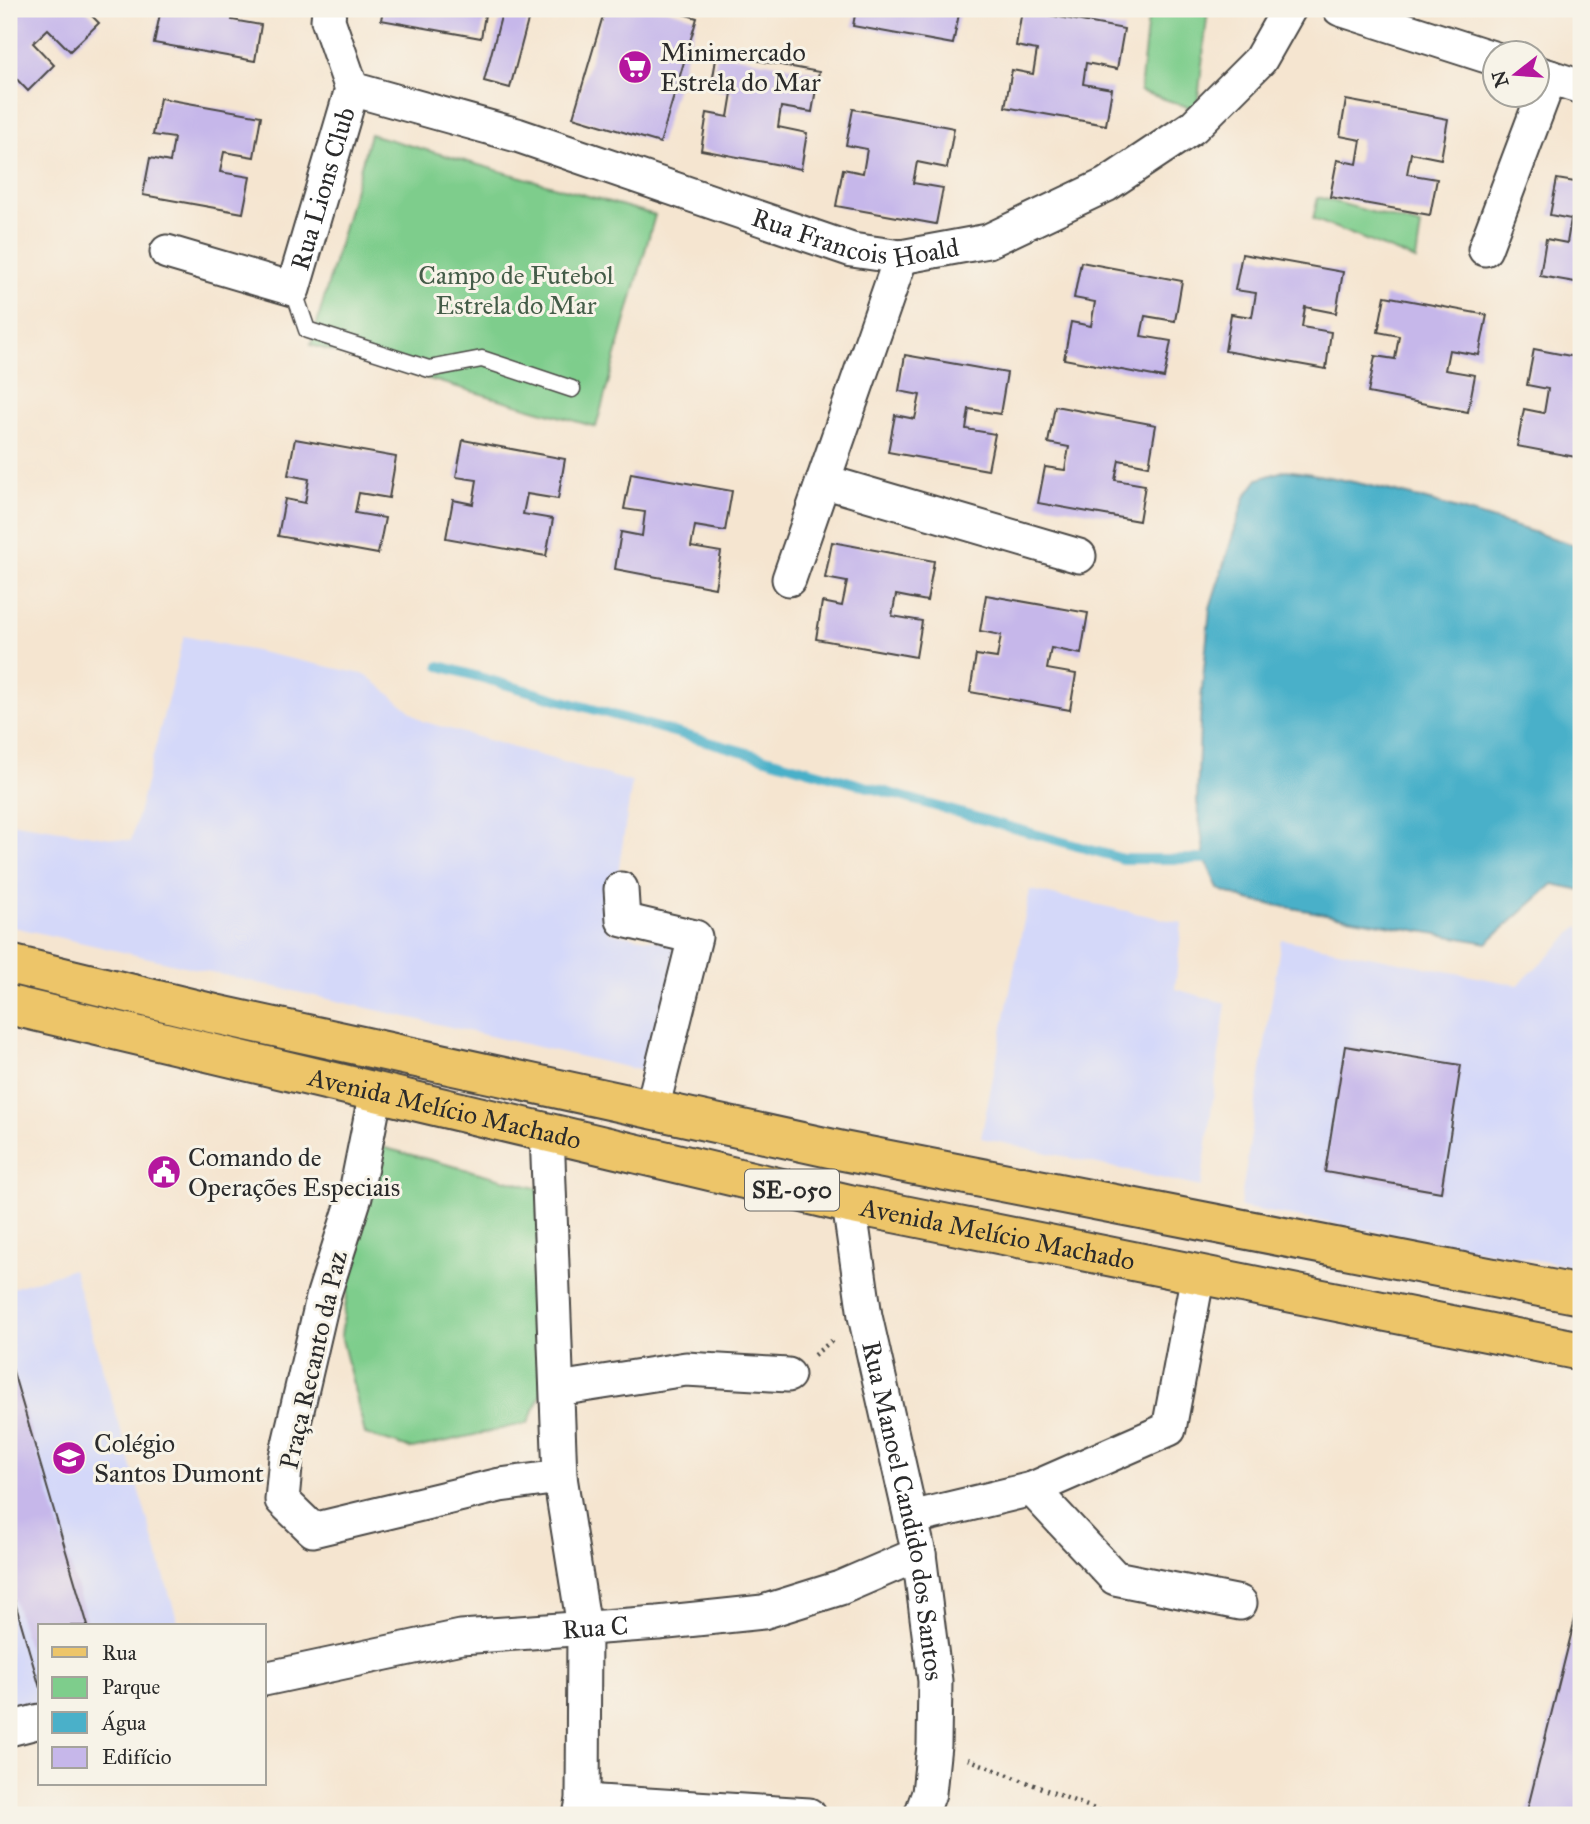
<svg xmlns="http://www.w3.org/2000/svg" width="1590" height="1824" viewBox="0 0 1590 1824" font-family="'IM FELL Great Primer',serif">
<style>
.built{fill:#d4d8f9}
.green{fill:#7ecd8c;stroke:#547c5c;stroke-width:2}
.water{fill:#4ab0c9;stroke:#3a6e7a;stroke-width:2}
.lines{fill:none;stroke-linecap:round;stroke-linejoin:round}
.stream{stroke:#4ab0c9;stroke-width:10}
.building{fill:#c6b7ea}
.service-casing{stroke:#494744;stroke-width:19}
.minor-casing{stroke:#494744;stroke-width:37}
.primary-casing{stroke:#494744;stroke-width:42}
.path{stroke:#494744;stroke-width:4.5;stroke-dasharray:2 5;stroke-linecap:butt}
.service{stroke:#fff;stroke-width:16}
.minor{stroke:#fff;stroke-width:33}
.primary{stroke:#edc569;stroke-width:38}
.labels{text-anchor:middle;stroke-width:6;stroke-linejoin:round;paint-order:stroke}
.shield{fill:#f7f3e8;stroke:#686764;stroke-width:2}
.shield-label{font-size:24px;font-weight:bold;fill:#2b2b2b}
.poi-label{font-size:26px;fill:#2b2b2b;stroke:#f7f3e8;text-anchor:start}
.street-label{font-size:26px;fill:#2b2b2b;stroke:#f7f3e8}
.park-label{font-size:26px;fill:#445c48;stroke:#f7f3e8}
</style>
<rect width="100%" height="100%" fill="#f7f3e8"/>
<filter id="ink" filterUnits="userSpaceOnUse"><feTurbulence type="fractalNoise" baseFrequency=".0143" numOctaves="2"/><feDisplacementMap in="SourceGraphic" scale="14" xChannelSelector="R" yChannelSelector="G"/><feConvolveMatrix kernelMatrix="1 2 1 2 8 2 1 2 1" color-interpolation-filters="sRGB"/></filter>
<filter id="wash" filterUnits="userSpaceOnUse"><feTurbulence type="fractalNoise" baseFrequency=".00686" numOctaves="4" result="noise"/><feDisplacementMap in="SourceGraphic" scale="28" xChannelSelector="R" yChannelSelector="G"/><feGaussianBlur stdDeviation="1.57" result="paint"/><feColorMatrix in="noise" values="0 0 0 0 0 0 0 0 0 0 0 0 0 0 0 0 0 1.4 0 .05"/><feComposite in="paint" operator="in"/></filter>
<g filter="url(#wash)">
<rect width="100%" height="100%" fill="#f5e5d0"/>
<g class="built">
<path d="M184,636L367,675L422,721L632,782L609,932L680,945L652,1073L9,926V822L131,841Z"/>
<path d="M1030,890L1182,923L1175,989L1226,1003L1201,1187L981,1138Z"/>
<path d="M1579,926L1581,927V1268L1240,1207L1281,939L1518,985Z"/>
<path d="M73,1269L179,1626H40V1719L9,1728V1289Z"/>
</g>
<g class="green">
<path d="M1149,9H1208L1197,110L1140,91Z"/>
<path d="M370,134L655,215L596,427L311,345Z"/>
<path d="M1318,197L1421,226L1416,260L1313,219Z"/>
<path d="M370,1144L540,1189L542,1392L528,1423L412,1449L365,1434L341,1335Z"/>
</g>
<path class="water" d="M1286,470C1387,484 1484,517 1581,547V890L1553,884L1487,943L1247,900L1218,889L1205,859L1197,801L1201,700L1210,608L1245,497L1258,479Z"/>
<g class="lines">
<path class="stream" d="M440,666L1123,859H1205"/>
</g>
<g id="blocks">
<g class="building">
<path d="M9,9H85L99,23L70,51L48,29L33,43L54,65L28,91L9,71Z"/>
<path d="M161,9H234L232,20L261,25L255,61L154,43Z"/>
<path d="M383,9H486L481,38L381,20Z"/>
<path d="M503,9H531L510,88L484,81Z"/>
<path d="M605,9H665L697,18L660,143L573,117Z"/>
<path d="M856,9H960L953,44L853,26Z"/>
<path d="M1022,10L1124,29L1117,69L1086,63L1083,84L1112,89L1106,125L1005,107L1012,70L1033,74L1037,50L1016,46Z"/>
<path d="M717,53L819,72L812,112L781,107L778,127L807,133L801,169L701,150L707,113L728,117L732,93L711,89Z"/>
<path d="M160,98L261,116L254,157L224,152L220,172L250,177L243,213L143,195L150,158L170,162L174,138L153,135Z"/>
<path d="M1346,100L1448,119L1441,159L1411,153L1407,174L1437,179L1430,215L1330,197L1337,160L1357,164L1361,140L1340,136Z"/>
<path d="M853,109L954,128L947,168L917,162L913,183L943,188L936,224L836,206L843,169L863,173L867,149L846,145Z"/>
<path d="M1557,179L1581,183V283L1540,276L1546,239L1567,243L1571,219L1550,215Z"/>
<path d="M1242,254L1343,272L1336,313L1305,307L1302,327L1331,332L1326,369L1225,351L1231,314L1252,317L1256,293L1235,290Z"/>
<path d="M1081,262L1182,281L1175,321L1145,316L1141,336L1171,341L1164,378L1064,359L1071,322L1091,326L1095,302L1074,298Z"/>
<path d="M1385,296L1487,315L1479,355L1449,350L1445,370L1475,375L1468,412L1368,393L1375,356L1395,359L1399,336L1378,332Z"/>
<path d="M1534,349L1581,358V458L1517,446L1524,409L1544,413L1548,389L1527,385Z"/>
<path d="M905,355L1007,373L1000,414L969,409L966,429L995,434L988,470L888,452L895,415L915,419L920,395L899,391Z"/>
<path d="M1055,406L1156,425L1149,466L1119,460L1115,480L1145,485L1139,521L1038,503L1045,467L1065,470L1069,447L1048,443Z"/>
<path d="M295,439L396,457L389,498L359,493L355,513L385,518L378,554L278,536L285,499L305,503L309,479L288,475Z"/>
<path d="M463,440L565,459L558,499L527,494L523,514L553,519L546,556L446,538L453,500L473,504L477,480L456,477Z"/>
<path d="M631,473L732,491L725,531L695,526L691,547L721,552L715,588L615,569L621,532L642,536L645,512L624,509Z"/>
<path d="M832,542L934,561L927,601L896,595L892,616L922,621L916,657L816,639L822,602L842,606L847,582L825,578Z"/>
<path d="M986,595L1088,613L1081,654L1051,648L1047,669L1076,674L1070,710L970,692L976,655L997,658L1001,635L980,631Z"/>
<path d="M1345,1046L1461,1065L1441,1192L1325,1172Z"/>
<path d="M9,1358L88,1626H40V1688L9,1582Z"/>
<path d="M1576,1615L1581,1616V1815H1526Z"/>
</g>
</g>
</g>
<g filter="url(#ink)">
<use href="#blocks" fill-opacity="0" stroke="#494744" stroke-width="2"/>
<g class="lines">
<g class="service-casing">
<path id="service" d="M293,289L307,330L429,369L482,359L572,389"/>
</g>
<g class="minor-casing">
<g id="minor">
<path d="M1340,9L1496,59"/>
<path d="M1538,73L1581,87"/>
<path id="s1" d="M352,89L517,135L852,250L901,257L988,241L1106,185L1193,127L1260,60L1289,9"/>
<path d="M1485,249L1550,77"/>
<path id="s2" d="M167,252L293,289L352,89L328,20L329,9"/>
<path d="M823,481L1079,556"/>
<path d="M789,579L901,257"/>
<path d="M621,889L623,920L695,937L652,1109"/>
<path d="M376,1092L355,1197L324,1294L286,1457L282,1500L313,1530L500,1485L560,1477L547,1132"/>
<path id="s3" d="M849,1204L865,1316L919,1554L935,1681L934,1745L929,1793L921,1815"/>
<path d="M558,1389L686,1369L788,1375"/>
<path d="M560,1477L584,1627L583,1801L580,1815"/>
<path d="M1032,1489L1115,1578L1240,1603"/>
<path d="M911,1518L1032,1489L1169,1429L1198,1274"/>
<path id="s4" d="M264,1679L461,1637L658,1623L763,1612L840,1588L919,1554"/>
<path d="M9,1729L40,1721"/>
<path d="M583,1801L809,1815"/>
</g>
</g>
<g class="primary-casing">
<g id="primary">
<path d="M9,964L215,1014L843,1151L1581,1295"/>
<path id="s5" d="M9,1005L849,1204L1581,1351"/>
</g>
</g>
<g class="path">
<path d="M814,1355L834,1339"/>
<path d="M968,1759L1110,1815"/>
</g>
<use href="#service" class="service"/>
<use href="#minor" class="minor"/>
<use href="#primary" class="primary"/>
</g>
</g>
<defs>
<g id="supermarket-disc" transform="scale(1.75)"><circle r="9.5" fill="#b5179e" stroke="#f7f3e8"/><path d="M-6-5.5h2.5l.6 2H6L4.5 2H-2.5L-4.4-4H-6ZM-1.5 3.2a1.3 1.3 0 1 0 .1 0ZM3 3.2a1.3 1.3 0 1 0 .1 0Z" fill="#fff"/></g>
<g id="civic-disc" transform="scale(1.75)"><circle r="9.5" fill="#b5179e" stroke="#f7f3e8"/><path d="M-.6-6.5H3V-4.5H.6V-3L4-1V1h2V6H-6V1h2V-1L-.6-3ZM-1.2 2.5V6h2.4V2.5Z" fill="#fff"/></g>
<g id="school-disc" transform="scale(1.75)"><circle r="9.5" fill="#b5179e" stroke="#f7f3e8"/><path d="M0-5L7-2L0 1L-7-2ZM-4 1L0 2.5L4 1V4Q0 6-4 4Z" fill="#fff"/></g>
</defs>
<g fill-rule="evenodd">
<use href="#supermarket-disc" x="635" y="67"/>
<use href="#civic-disc" x="164" y="1172"/>
<use href="#school-disc" x="69" y="1458"/>
</g>
<g class="labels">
<rect class="shield" x="745" y="1169.5" width="94" height="41" rx="5"/>
<g class="shield-label">
<text x="792" y="1198">SE-050</text>
</g>
<g class="poi-label">
<text x="660" y="61">Minimercado<tspan x="660" dy="30">Estrela do Mar</tspan></text>
<text x="188" y="1166">Comando de<tspan x="188" dy="30">Operações Especiais</tspan></text>
<text x="94" y="1452">Colégio<tspan x="94" dy="30">Santos Dumont</tspan></text>
</g>
<g class="street-label">
<text dy="9" stroke="none"><textPath href="#s2" startOffset="236">Rua Lions Club</textPath></text>
<text dy="9" stroke="none"><textPath href="#s1" startOffset="527">Rua Francois Hoald</textPath></text>
<text dy="9" stroke="none"><textPath href="#s5" startOffset="448">Avenida Melício Machado</textPath></text>
<text dy="9" stroke="none"><textPath href="#s5" startOffset="1015">Avenida Melício Machado</textPath></text>
<text transform="translate(313 1360) rotate(-77)" y="9">Praça Recanto da Paz</text>
<text dy="9" stroke="none"><textPath href="#s3" startOffset="312">Rua Manoel Candido dos Santos</textPath></text>
<text dy="9" stroke="none"><textPath href="#s4" startOffset="336">Rua C</textPath></text>
</g>
<g class="park-label">
<text x="516" y="284">Campo de Futebol<tspan x="516" dy="30">Estrela do Mar</tspan></text>
</g>
</g>
<rect width="1590" height="1824" fill="none" stroke="#f7f3e8" stroke-width="35"/>
<rect x="38" y="1624" width="228" height="161" fill="#f7f3e8" stroke="#a5a39c" stroke-width="2"/>
<rect x="52" y="1647" width="35" height="10" fill="#edc569" stroke="#a5a39c" stroke-width="2"/>
<text x="102" y="1660" font-size="21" fill="#2b2b2b">Rua</text>
<rect x="52" y="1677" width="35" height="21" fill="#7ecd8c" stroke="#a5a39c" stroke-width="2"/>
<text x="102" y="1694" font-size="21" fill="#2b2b2b">Parque</text>
<rect x="52" y="1712" width="35" height="21" fill="#4ab0c9" stroke="#a5a39c" stroke-width="2"/>
<text x="102" y="1730" font-size="21" fill="#2b2b2b">Água</text>
<rect x="52" y="1747" width="35" height="21" fill="#c6b7ea" stroke="#a5a39c" stroke-width="2"/>
<text x="102" y="1764" font-size="21" fill="#2b2b2b">Edifício</text>
<g transform="translate(1516 74) rotate(253)"><circle r="33" fill="#f7f3e8" stroke="#a5a39c" stroke-width="2"/>
<path d="M0-5L12 26L0 18L-12 26Z" fill="#b5179e"/>
<text y="-10" font-size="19" font-weight="bold" text-anchor="middle" fill="#2b2b2b">N</text>
</g>
</svg>
